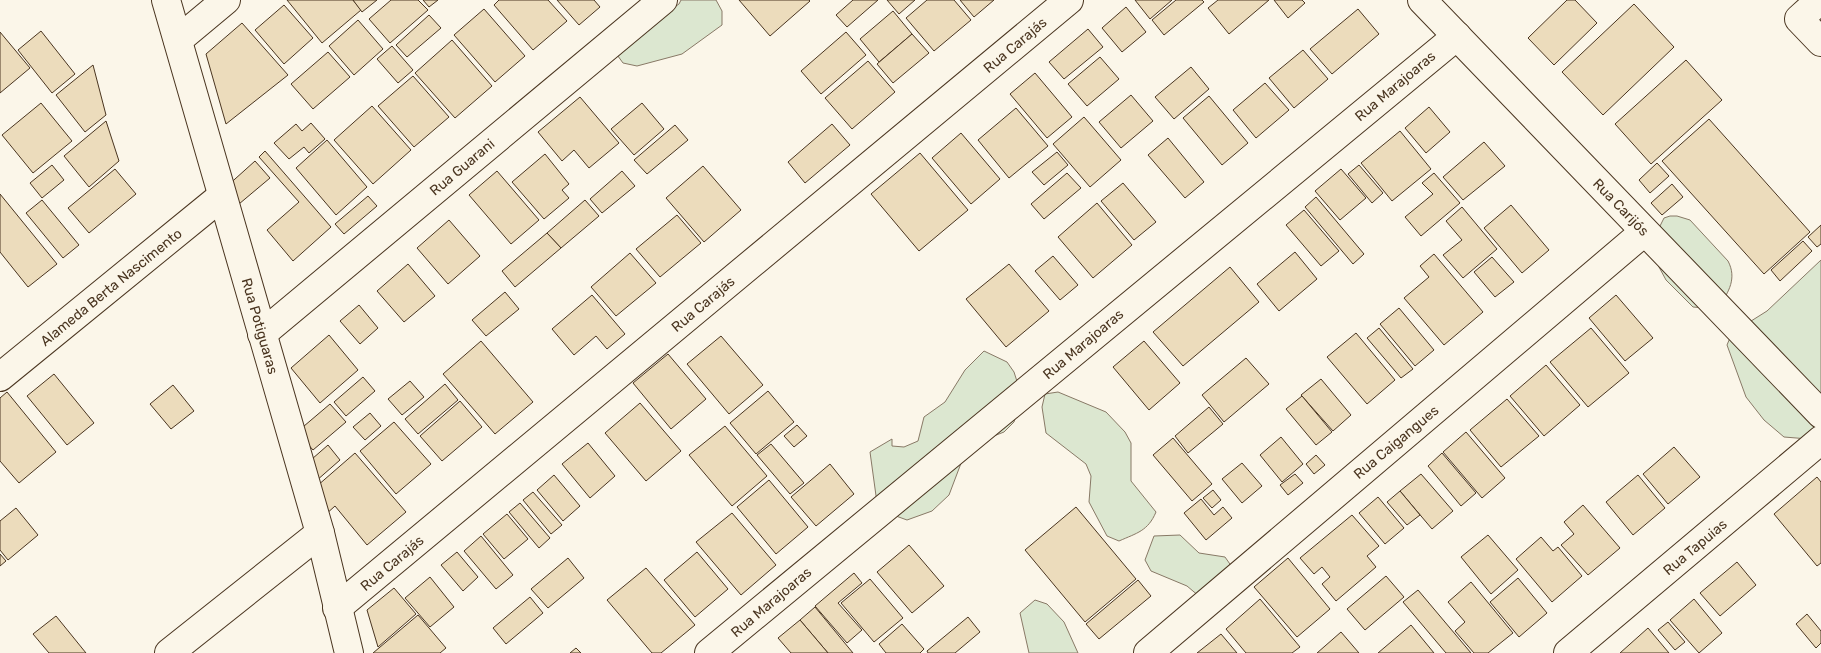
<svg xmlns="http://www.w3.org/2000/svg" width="1821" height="653" viewBox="0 0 1821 653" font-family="Rubik,sans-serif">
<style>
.green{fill:#dce7d0;stroke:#887966}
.building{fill:#ecdcbc;stroke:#4a3520}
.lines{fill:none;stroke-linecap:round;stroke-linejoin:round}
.minor-casing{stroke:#4a3520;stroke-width:30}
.minor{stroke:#fbf6e9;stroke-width:28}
.labels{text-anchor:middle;stroke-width:4;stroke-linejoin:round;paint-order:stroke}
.street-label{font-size:14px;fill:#4a3520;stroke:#fbf6e9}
</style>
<rect width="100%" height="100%" fill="#fbf6e9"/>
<g class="green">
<path d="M681,0H716L722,11V25L682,54L637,66L623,63L615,52L624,41L679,4Z"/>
<path d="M1670,216H1677L1690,220L1728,261C1737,278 1729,292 1719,306L1706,308L1693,307L1666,280L1659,267L1655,253L1660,226L1664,218Z"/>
<path d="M1821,260V440L1784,437L1764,420L1746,397L1727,345L1732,333L1767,311Z"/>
<path d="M984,351L1007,362L1014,372L1022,397L1014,422L1004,432L981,441L963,458L949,495L932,511L907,520L885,512L877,503L870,452L892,439V446L904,447L918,441L924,417L945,402L965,370Z"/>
<path d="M1058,392L1106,412L1125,432L1131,443V481L1156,512C1148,531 1137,533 1119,541L1107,536L1089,502L1091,476L1086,464L1046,433L1042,407L1045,394Z"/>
<path d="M1180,535L1199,553L1225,557L1239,577L1206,602L1187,586L1151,571L1145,560L1154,536Z"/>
<path d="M1035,600L1047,604L1064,622L1078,653H1029L1020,613Z"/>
</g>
<g class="building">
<path d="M287,0H353L361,10L322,43Z"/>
<path d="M353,0H377L362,12Z"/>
<path d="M391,0H418L428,10L390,43L369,19Z"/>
<path d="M423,0H438L429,7Z"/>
<path d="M499,0H548L567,21L533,50L494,5Z"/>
<path d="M557,0H594L600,7L579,25Z"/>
<path d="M739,0H809L810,1L770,36Z"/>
<path d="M853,0H878L847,27L836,15Z"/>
<path d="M887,0H915L899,14Z"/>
<path d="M927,0H954L971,20L934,51L906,18Z"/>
<path d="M960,0H994L974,17Z"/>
<path d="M1135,0H1172L1150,19Z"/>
<path d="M1176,0H1202L1204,2L1164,35L1152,20Z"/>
<path d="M1218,0H1269L1229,34L1208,8Z"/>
<path d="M1274,0H1302L1305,3L1288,18Z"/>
<path d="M1567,0H1575L1597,23L1554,65L1528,38Z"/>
<path d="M1634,4L1674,47L1603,115L1562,72Z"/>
<path d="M284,5L313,38L284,64L255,30Z"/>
<path d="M1126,7L1146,32L1122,52L1102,28Z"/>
<path d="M484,9L525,56L495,82L454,35Z"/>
<path d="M1358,9L1379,34L1332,74L1310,49Z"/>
<path d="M893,11L912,34L879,62L860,39Z"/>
<path d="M429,15L441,28L407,57L396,45Z"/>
<path d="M358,20L383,49L354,75L329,46Z"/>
<path d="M242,23L288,75L226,124L206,54Z"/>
<path d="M1088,29L1103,47L1064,79L1049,62Z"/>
<path d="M41,31L75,74L52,93L18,50Z"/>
<path d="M0,32L30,68L0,93Z"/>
<path d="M846,32L866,55L821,94L801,71Z"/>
<path d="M912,34L929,53L893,83L877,64Z"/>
<path d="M452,40L492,86L455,118L415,73Z"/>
<path d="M392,46L413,70L398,83L377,59Z"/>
<path d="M1303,50L1328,79L1294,108L1269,78Z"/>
<path d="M328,52L350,77L313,109L291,84Z"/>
<path d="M1100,57L1119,79L1087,106L1068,84Z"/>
<path d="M1686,60L1722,100L1651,164L1615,124Z"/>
<path d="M868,61L895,92L852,129L825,98Z"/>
<path d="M93,65L106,115L85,132L56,95Z"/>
<path d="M1191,67L1209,89L1174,119L1155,97Z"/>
<path d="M1035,73L1072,117L1047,138L1010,94Z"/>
<path d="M413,76L449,117L414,147L378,106Z"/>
<path d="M1265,83L1289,110L1256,138L1233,110Z"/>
<path d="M1131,95L1153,121L1121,148L1099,122Z"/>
<path d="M1209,96L1248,143L1222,165L1183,118Z"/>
<path d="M580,97L619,143L589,168L574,150L562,161L538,132Z"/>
<path d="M41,103L72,141L33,173L2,135Z"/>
<path d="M642,103L664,129L634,155L611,129Z"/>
<path d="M372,106L411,150L373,184L334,140Z"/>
<path d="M1429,107L1450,132L1426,153L1405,128Z"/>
<path d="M1016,108L1048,146L1009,178L978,140Z"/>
<path d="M1084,117L1121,160L1090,187L1053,144Z"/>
<path d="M1709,119L1810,232L1764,274L1662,161Z"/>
<path d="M106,121L119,161L89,187L64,156Z"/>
<path d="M311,123L325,139L309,153L304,147L289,159L274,143L296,124L302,131Z"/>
<path d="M832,124L850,145L805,183L788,162Z"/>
<path d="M675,125L688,140L647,174L634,160Z"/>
<path d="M1400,131L1431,169L1392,201L1361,163Z"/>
<path d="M961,133L1000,179L971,204L932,158Z"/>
<path d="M1168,138L1204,182L1185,198L1148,155Z"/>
<path d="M327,140L367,187L336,215L296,168Z"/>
<path d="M1484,142L1505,166L1463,200L1443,177Z"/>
<path d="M265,151L331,227L293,261L267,230L299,202L259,157Z"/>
<path d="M1057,152L1068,165L1044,185L1032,172Z"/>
<path d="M920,153L968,210L919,251L871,194Z"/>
<path d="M545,154L569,184L562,190L569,198L544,219L512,182Z"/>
<path d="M255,161L270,178L239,204L225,188Z"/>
<path d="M1657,163L1669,176L1650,193L1639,180Z"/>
<path d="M52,165L64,180L42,198L30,183Z"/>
<path d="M1359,165L1383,193L1372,203L1348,174Z"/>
<path d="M703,166L741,210L704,242L666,198Z"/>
<path d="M115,169L136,194L89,233L68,208Z"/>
<path d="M1341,169L1366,198L1340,220L1315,191Z"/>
<path d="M497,171L539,220L511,244L469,195Z"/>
<path d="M622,171L635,186L602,213L590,199Z"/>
<path d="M1067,173L1081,188L1044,219L1031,204Z"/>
<path d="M1434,173L1460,203L1421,236L1405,217L1433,194L1422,183Z"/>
<path d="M1123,183L1156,222L1134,240L1101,201Z"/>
<path d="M1672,184L1683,197L1662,215L1651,203Z"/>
<path d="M0,194L57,264L28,287L0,252Z"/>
<path d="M368,196L377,206L344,234L335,224Z"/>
<path d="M1316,197L1364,254L1353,264L1305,207Z"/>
<path d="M42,200L79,245L63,258L26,213Z"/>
<path d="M585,200L599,216L561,248L547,233Z"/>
<path d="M1097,203L1132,245L1093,278L1058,237Z"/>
<path d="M1511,205L1549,250L1522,273L1484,228Z"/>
<path d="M1462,207L1497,249L1463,278L1443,255L1462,240L1446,221Z"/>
<path d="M1304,210L1339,251L1321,266L1286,225Z"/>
<path d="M677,215L701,243L660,277L636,249Z"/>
<path d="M449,220L480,256L448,284L417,248Z"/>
<path d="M1821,225V244L1817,247L1808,237Z"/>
<path d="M547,233L561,248L515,287L502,271Z"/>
<path d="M1803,241L1812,251L1780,281L1771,270Z"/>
<path d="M1295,252L1317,279L1279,311L1257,284Z"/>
<path d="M630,253L656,283L616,316L591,287Z"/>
<path d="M1434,254L1483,312L1444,345L1404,298L1429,277L1420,266Z"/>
<path d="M1053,256L1078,285L1060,300L1035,271Z"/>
<path d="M1492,257L1514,282L1495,297L1474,272Z"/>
<path d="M408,264L435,296L404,322L377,291Z"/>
<path d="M1009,264L1049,311L1006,347L966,299Z"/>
<path d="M1230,267L1259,302L1183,366L1153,332Z"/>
<path d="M505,292L519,309L486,336L472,320Z"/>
<path d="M592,295L625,334L607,349L596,336L574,355L552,329Z"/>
<path d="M1616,295L1653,338L1625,361L1589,318Z"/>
<path d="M359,305L378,328L360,344L340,321Z"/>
<path d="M1399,308L1434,350L1415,366L1380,324Z"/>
<path d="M1379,328L1413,369L1401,378L1367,338Z"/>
<path d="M1591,328L1629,373L1588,407L1550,362Z"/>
<path d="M1356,333L1395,380L1367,404L1327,357Z"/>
<path d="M329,335L358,370L320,403L291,368Z"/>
<path d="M721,336L763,385L729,414L687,364Z"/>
<path d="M481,341L533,402L495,434L443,374Z"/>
<path d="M1144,341L1180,383L1149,410L1113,367Z"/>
<path d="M668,354L706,399L671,429L633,383Z"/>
<path d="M1246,358L1269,384L1224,422L1202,395Z"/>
<path d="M1546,365L1580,405L1544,436L1510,396Z"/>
<path d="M54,374L94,423L67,445L27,396Z"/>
<path d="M363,377L375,391L346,416L334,402Z"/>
<path d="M1321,379L1351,415L1333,431L1301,395Z"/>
<path d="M410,381L424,397L402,415L388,399Z"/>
<path d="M445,384L458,400L418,434L405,419Z"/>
<path d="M173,385L194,411L171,429L150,404Z"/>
<path d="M768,391L794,422L756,454L730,423Z"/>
<path d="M7,392L56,452L19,483L0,461V398Z"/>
<path d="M1302,396L1332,432L1316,445L1286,409Z"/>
<path d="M1507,399L1539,436L1501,467L1470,430Z"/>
<path d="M460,401L482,427L442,461L420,436Z"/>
<path d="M640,403L681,451L646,481L605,433Z"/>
<path d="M330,404L346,422L313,450L297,432Z"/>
<path d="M1209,407L1223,424L1188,453L1175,436Z"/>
<path d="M370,413L381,426L365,440L353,427Z"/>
<path d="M394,422L431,464L396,494L360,451Z"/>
<path d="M797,425L807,436L794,447L784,436Z"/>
<path d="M725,426L767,476L732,506L689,455Z"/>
<path d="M1466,432L1505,478L1482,498L1443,452Z"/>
<path d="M1281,437L1303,464L1282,482L1260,455Z"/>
<path d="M1173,438L1212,484L1192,501L1153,455Z"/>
<path d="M588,443L615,476L590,498L562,464Z"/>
<path d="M771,444L804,483L790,494L757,455Z"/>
<path d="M328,445L340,460L316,481L312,459Z"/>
<path d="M1674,447L1700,477L1668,504L1643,474Z"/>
<path d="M355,453L406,512L367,545L335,506L324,516L317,486Z"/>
<path d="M1442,453L1476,493L1461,506L1428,466Z"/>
<path d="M1316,455L1325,465L1314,474L1306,464Z"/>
<path d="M1242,463L1262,486L1242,503L1222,479Z"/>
<path d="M830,464L854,494L816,526L791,497Z"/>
<path d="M1295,474L1303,483L1288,495L1280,485Z"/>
<path d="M1421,474L1453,511L1432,529L1400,491Z"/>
<path d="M554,475L580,506L563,521L537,490Z"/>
<path d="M1638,475L1665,508L1633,535L1606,502Z"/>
<path d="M1817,477L1821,482V563L1817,566L1774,514Z"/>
<path d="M769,480L808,527L776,554L737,507Z"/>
<path d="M1213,490L1221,500L1212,508L1203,498Z"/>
<path d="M1400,491L1420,515L1407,525L1387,502Z"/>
<path d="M533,492L562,525L551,534L523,500Z"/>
<path d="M1378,497L1404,528L1385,544L1359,513Z"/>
<path d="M1201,499L1214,515L1223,507L1232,518L1206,540L1184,513Z"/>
<path d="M520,503L550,538L539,548L509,512Z"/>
<path d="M1583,505L1620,548L1588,575L1561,545L1574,534L1564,522Z"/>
<path d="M1076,507L1136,579L1085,622L1025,550Z"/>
<path d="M16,508L38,535L8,560L0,550V521Z"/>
<path d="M732,513L776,565L741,595L696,542Z"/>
<path d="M507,514L528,539L504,559L483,534Z"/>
<path d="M1352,515L1379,546L1367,556L1376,567L1336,601L1322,584L1330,577L1322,567L1314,574L1300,558Z"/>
<path d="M1488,535L1518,570L1491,594L1461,557Z"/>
<path d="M481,536L513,575L496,589L464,551Z"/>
<path d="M1541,537L1553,551L1558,547L1582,576L1552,602L1516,559Z"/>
<path d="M909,545L944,586L912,613L877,572Z"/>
<path d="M457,552L478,577L463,591L441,565Z"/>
<path d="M697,552L728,589L695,617L664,580Z"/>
<path d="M0,554L6,561L0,566Z"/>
<path d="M568,558L584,578L548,608L531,589Z"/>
<path d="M1288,558L1330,609L1297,637L1254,587Z"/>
<path d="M1737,562L1756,585L1720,616L1700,593Z"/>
<path d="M646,568L695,625L661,653H652L607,600Z"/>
<path d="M854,573L862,583L838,603L862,630L847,643L815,606Z"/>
<path d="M1386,576L1404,597L1365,630L1347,609Z"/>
<path d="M430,577L454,607L430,627L405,598Z"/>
<path d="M1518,578L1547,613L1519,637L1490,602Z"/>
<path d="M870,579L903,618L874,642L841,603Z"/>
<path d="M1138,580L1151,596L1099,639L1086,624Z"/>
<path d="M1471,582L1513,633L1488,653H1474L1455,631L1465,622L1448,602Z"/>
<path d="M394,588L416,614L378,647L367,610Z"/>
<path d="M1418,590L1471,653H1446L1403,602Z"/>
<path d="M530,597L543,613L506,644L493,628Z"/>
<path d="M1260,599L1300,647L1292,653H1246L1226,629Z"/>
<path d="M1694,599L1722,633L1699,653L1670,620Z"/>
<path d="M815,607L853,653H828L800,620Z"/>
<path d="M1807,614L1821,631V643L1816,648L1796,624Z"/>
<path d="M418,615L446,648L440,653H373Z"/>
<path d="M56,616L86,653H49L33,634Z"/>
<path d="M968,617L980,632L955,653H928L927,651Z"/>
<path d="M800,620L828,653H791L778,638Z"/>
<path d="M1668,622L1685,642L1675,650L1658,630Z"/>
<path d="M902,624L924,649L920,653H886L879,644Z"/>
<path d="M1411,625L1434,653H1378Z"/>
<path d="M1648,628L1669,653H1620Z"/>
<path d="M1341,632L1359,653H1317Z"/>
<path d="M1221,634L1237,653H1197Z"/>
<path d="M576,648L581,653H570Z"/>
</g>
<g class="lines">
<g class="minor-casing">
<g id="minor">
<path d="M166,0L320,533L349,653"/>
<path d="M1422,0L1821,414"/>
<path d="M1820,0L1799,19L1821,42"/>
<path d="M178,40L226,0"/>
<path d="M262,334L663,0"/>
<path d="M0,377L222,196"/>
<path d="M337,608L1069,0"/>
<path d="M169,653L320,533"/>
<path d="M709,653L1457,36"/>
<path d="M1148,653L1644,232"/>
<path d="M1568,653L1821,440"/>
</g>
</g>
<use href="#minor" class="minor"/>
</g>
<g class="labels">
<g class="street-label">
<text transform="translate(1015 45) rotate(-40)" y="5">Rua Carajás</text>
<text transform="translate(1395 86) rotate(-40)" y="5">Rua Marajoaras</text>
<text transform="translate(462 167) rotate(-40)" y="5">Rua Guarani</text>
<text transform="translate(1621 207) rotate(46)" y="5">Rua Carijós</text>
<text transform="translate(111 287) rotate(-39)" y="5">Alameda Berta Nascimento</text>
<text transform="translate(703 304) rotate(-40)" y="5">Rua Carajás</text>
<text transform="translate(260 326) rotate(74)" y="5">Rua Potiguaras</text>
<text transform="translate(1083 344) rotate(-40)" y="5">Rua Marajoaras</text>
<text transform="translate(1396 442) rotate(-40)" y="5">Rua Caigangues</text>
<text transform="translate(1695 547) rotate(-40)" y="5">Rua Tapuias</text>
<text transform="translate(392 563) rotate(-40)" y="5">Rua Carajás</text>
<text transform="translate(771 602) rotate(-40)" y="5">Rua Marajoaras</text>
</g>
</g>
</svg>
